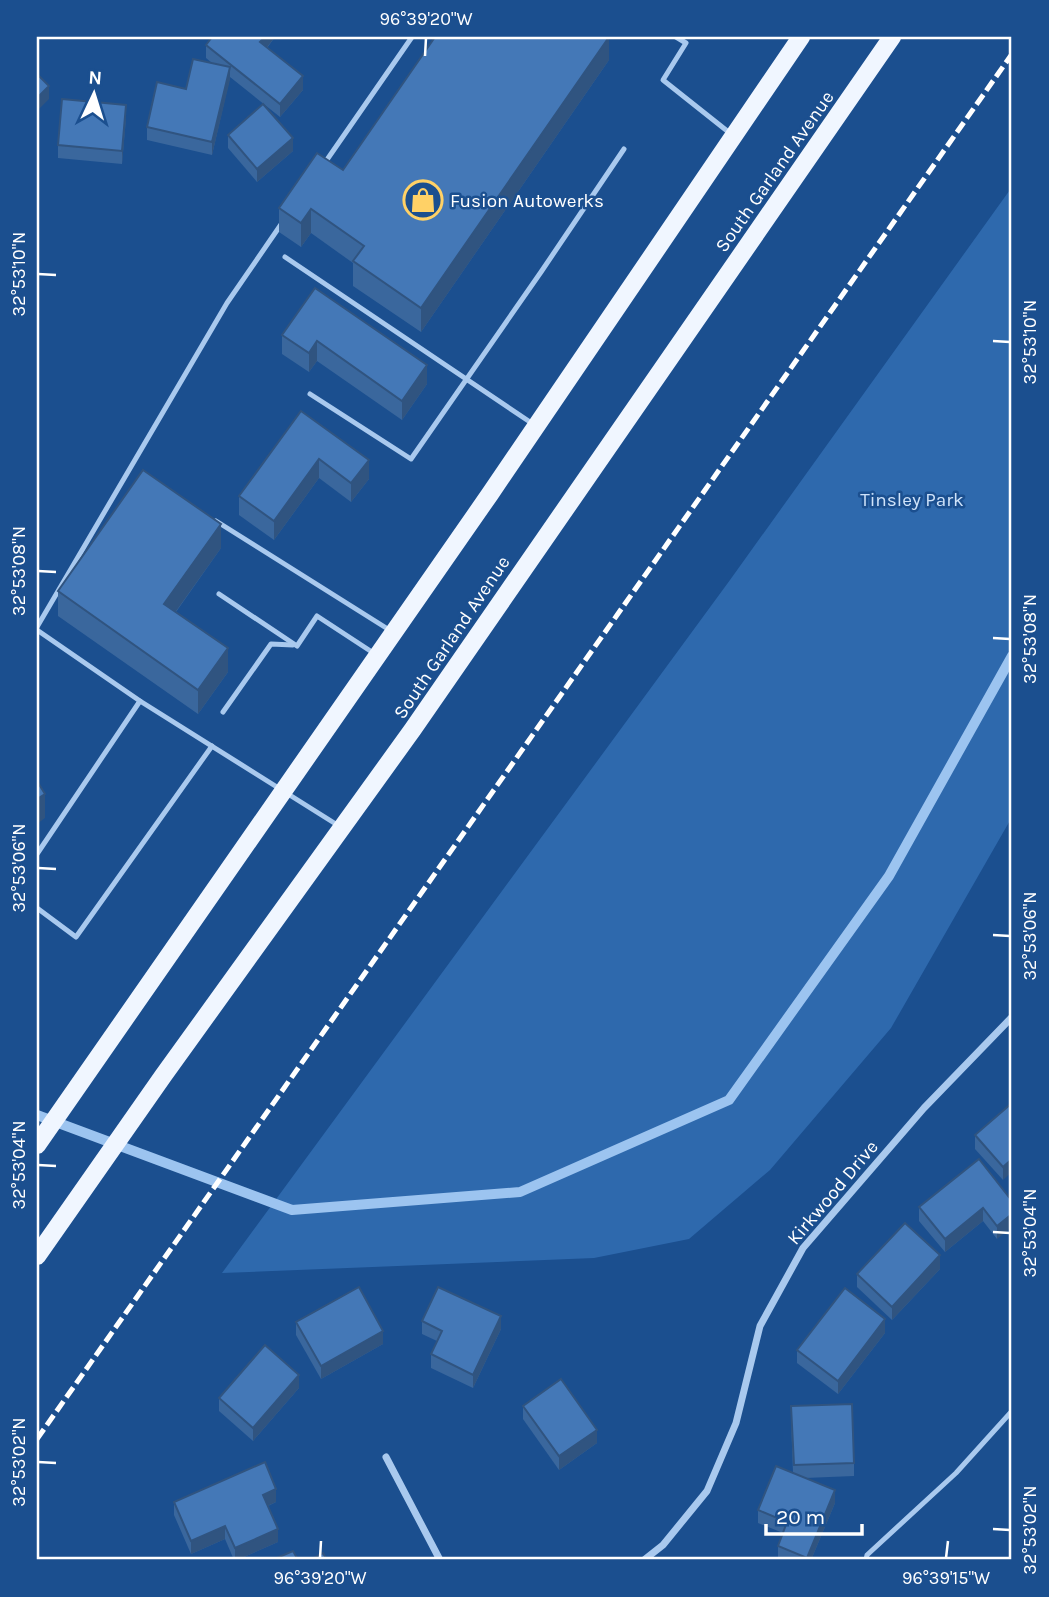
<svg xmlns="http://www.w3.org/2000/svg" width="1049" height="1597" viewBox="0 0 1049 1597" font-family="Karla,sans-serif">
<style>
.green{fill:#2e69ad}
.lines{fill:none;stroke-linecap:round;stroke-linejoin:round}
.stream{stroke:#9cc4f0;stroke-width:10}
.service{stroke:#a9c9ee;stroke-width:5}
.minor{stroke:#a9c9ee;stroke-width:7}
.primary{stroke:#f0f6ff;stroke-width:18}
.rail{stroke:#fff;stroke-width:5;stroke-dasharray:12 5;stroke-linecap:butt}
.wall{fill:#3a679d}
.shaded-wall{fill:#305480}
.building{fill:#4478b7;stroke:#305480;stroke-width:2}
.ticks{fill:none;stroke:#fff;stroke-width:2.5}
.labels{text-anchor:middle;stroke-width:5;stroke-linejoin:round;paint-order:stroke}
.street-label{font-size:19px;fill:#fff;stroke:#1b4f8f}
.poi-label{font-size:19px;fill:#fff;stroke:#1b4f8f;text-anchor:start}
.park-label{font-size:19px;fill:#cfe3fa;stroke:#1b4f8f}
.neatline{fill:none;stroke:#fff;stroke-width:2.5}
.ticks-label{font-size:18px;text-anchor:middle;fill:#fff}
</style>
<rect width="100%" height="100%" fill="#1b4f8f"/>
<path class="green" d="M1012,187V817L891,1028L770,1170L689,1239L594,1258L222,1273L730,580Z"/>
<g class="lines">
<path class="stream" d="M37,1115L292,1210L520,1192L729,1100L889,876L1012,656"/>
<g class="service">
<path d="M676,37L686,43L663,80L731,134"/>
<path d="M324,164L412,37"/>
<path d="M285,257L533,424"/>
<path d="M310,394L411,459L541,272L624,149"/>
<path d="M216,521L391,631"/>
<path d="M219,594L297,646L317,616L375,654"/>
<path d="M37,627L227,303L282,223"/>
<path d="M37,630L140,701"/>
<path d="M223,712L271,644L293,645"/>
<path d="M37,854L140,701L339,826"/>
<path d="M37,908L76,937L212,746"/>
<path d="M866,1560L867,1555L956,1473L1012,1411"/>
</g>
<g class="minor">
<path d="M386,1457L440,1560"/>
<path d="M644,1560L663,1545L707,1491L736,1423L760,1326L803,1248L924,1108L1012,1017"/>
</g>
<g class="primary">
<path d="M37,1145L490,494L801,37"/>
<path d="M37,1256L163,1076L413,729L892,37"/>
</g>
<path class="rail" d="M37,1439L1012,54"/>
</g>
<g class="wall">
<path d="M212,37H275L267,48L303,90L280,117L230,77L212,155L147,140V127L212,63L206,58V45Z"/>
<path d="M609,60L421,332L353,286V263L311,233L301,247L279,232V208L343,170Z"/>
<path d="M126,118L122,164L58,158V145Z"/>
<path d="M228,135L293,151L257,182L228,148Z"/>
<path d="M315,288L427,384L402,420L317,361L309,372L282,354V335Z"/>
<path d="M301,411L369,479L351,502L319,478L274,540L239,515V496Z"/>
<path d="M221,548L176,612L228,672L198,714L58,616V591Z"/>
<path d="M1012,1103L1003,1180L975,1149V1135Z"/>
<path d="M1012,1201L997,1239L983,1221L945,1252L919,1221V1207Z"/>
<path d="M940,1269L892,1320L857,1287V1274Z"/>
<path d="M422,1321L501,1329L473,1388L431,1368V1354L437,1341L422,1334Z"/>
<path d="M296,1322L383,1344L321,1379L296,1335Z"/>
<path d="M885,1333L838,1394L797,1363V1350Z"/>
<path d="M299,1388L253,1441L219,1411V1398Z"/>
<path d="M523,1406L597,1443L559,1470L523,1419Z"/>
<path d="M791,1420L854,1463V1476L805,1478L835,1503L811,1560H781L778,1559V1546L783,1533L758,1523V1510L793,1473Z"/>
<path d="M174,1502H276L268,1506L278,1542L237,1560H234L225,1539L191,1554L174,1515Z"/>
</g>
<g class="shaded-wall">
<path d="M265,37H275L260,56V42Z"/>
<path d="M609,37V60L421,332V308Z"/>
<path d="M230,67V80L212,155V142Z"/>
<path d="M303,76V90L280,117V104Z"/>
<path d="M49,86V99L37,111V98Z"/>
<path d="M126,105V118L122,164V151Z"/>
<path d="M293,138V151L257,182V169Z"/>
<path d="M311,209V233L301,247V223Z"/>
<path d="M317,341V361L309,372V353Z"/>
<path d="M427,365V384L402,420V401Z"/>
<path d="M319,459V478L274,540V521Z"/>
<path d="M369,460V479L351,502V483Z"/>
<path d="M221,524V548L164,628V604Z"/>
<path d="M228,648V672L198,714V690Z"/>
<path d="M45,794V818L37,824V799Z"/>
<path d="M1012,1159V1172L1003,1180V1167Z"/>
<path d="M983,1208V1221L945,1252V1239Z"/>
<path d="M1012,1214V1227L997,1239V1226Z"/>
<path d="M940,1255V1269L892,1320V1307Z"/>
<path d="M501,1316V1329L473,1388V1375Z"/>
<path d="M885,1319V1333L838,1394V1381Z"/>
<path d="M383,1331V1344L321,1379V1366Z"/>
<path d="M299,1375V1388L253,1441V1428Z"/>
<path d="M597,1430V1443L559,1470V1456Z"/>
<path d="M276,1489V1502L263,1508V1495Z"/>
<path d="M835,1490V1503L811,1560H807V1558Z"/>
<path d="M225,1526V1539L191,1554V1541Z"/>
<path d="M278,1529V1542L237,1560H235V1548Z"/>
</g>
<g class="building">
<path d="M212,37H265L260,42L303,76L280,104L206,45Z"/>
<path d="M435,37H609L421,308L353,261L364,246L311,209L301,223L279,208L317,153L343,170Z"/>
<path d="M193,59L230,67L212,142L147,127L157,82L186,89Z"/>
<path d="M37,74L49,86L37,98Z"/>
<path d="M62,99L126,105L122,151L58,145Z"/>
<path d="M263,104L293,138L257,169L228,135Z"/>
<path d="M315,288L427,365L402,401L317,341L309,353L282,335Z"/>
<path d="M301,411L369,460L351,483L319,459L274,521L239,496Z"/>
<path d="M143,470L221,524L164,604L228,648L198,690L58,591Z"/>
<path d="M37,781L45,794L37,799Z"/>
<path d="M1012,1103V1159L1003,1167L975,1135Z"/>
<path d="M979,1159L1012,1201V1214L997,1226L983,1208L945,1239L919,1207Z"/>
<path d="M905,1223L940,1255L892,1307L857,1274Z"/>
<path d="M359,1287L383,1331L321,1366L296,1322Z"/>
<path d="M438,1287L501,1316L473,1375L431,1354L442,1331L422,1321Z"/>
<path d="M845,1288L885,1319L838,1381L797,1350Z"/>
<path d="M265,1345L299,1375L253,1428L219,1398Z"/>
<path d="M561,1379L597,1430L559,1456L523,1406Z"/>
<path d="M852,1404L854,1463L794,1465L791,1406Z"/>
<path d="M265,1462L276,1489L263,1495L278,1529L235,1548L225,1526L191,1541L174,1502Z"/>
<path d="M776,1466L835,1490L807,1558L778,1546L787,1522L758,1510Z"/>
<path d="M293,1551L298,1560H272Z"/>
<path d="M323,1553L327,1560H310Z"/>
</g>
<path class="ticks" d="M425,56L426,38M38,274L56,275M993,341L1010,342M38,571L56,572M993,638L1010,639M38,868L56,869M993,935L1010,936M38,1165L56,1166M993,1232L1010,1233M38,1462L56,1463M993,1529L1010,1530M320,1558L321,1541M946,1558L948,1541"/>
<defs>
<g id="shop-ring" transform="scale(2.0125)"><circle r="9.5" fill="#1b4f8f" stroke="#ffd166" stroke-width="1.5"/><path d="M-5-2.5h2.3a2.7 3.5 0 0 1 5.4 0H5L5.5 6h-11ZM-1.5-2.5h3a1.5 2.3 0 0 0-3 0Z" fill="#ffd166"/></g>
</defs>
<g fill-rule="evenodd">
<use href="#shop-ring" x="423" y="200"/>
</g>
<g class="labels">
<g class="street-label">
<text transform="translate(774 171) rotate(-55)" y="7">South Garland Avenue</text>
<text transform="translate(451 637) rotate(-56)" y="7">South Garland Avenue</text>
<text transform="translate(832 1192) rotate(-50)" y="7">Kirkwood Drive</text>
</g>
<g class="poi-label">
<text x="450" y="207">Fusion Autowerks</text>
</g>
<g class="park-label">
<text x="912" y="506">Tinsley Park</text>
</g>
</g>
<rect width="1049" height="1597" fill="none" stroke="#1b4f8f" stroke-width="77"/>
<g transform="translate(94 94) rotate(4)" stroke="#1b4f8f" stroke-width="5" paint-order="stroke">
<path d="M0-5L12 26L0 18L-12 26Z" fill="#ffffff"/>
<text y="-10" font-size="19" font-weight="bold" text-anchor="middle" fill="#ffffff">N</text>
</g>
<path d="M766 1524v10h96v-10" fill="none" stroke="#ffffff" stroke-width="3.5"/>
<text x="776" y="1524" font-size="21" fill="#ffffff" stroke="#1b4f8f" stroke-width="5" paint-order="stroke">20 m</text>
<rect x="38" y="38" width="972" height="1520" class="neatline"/>
<g class="ticks-label">
<text x="426" y="25">96°39'20"W</text>
<text transform="translate(19 274) rotate(-90)" y="6">32°53'10"N</text>
<text transform="translate(1030 342) rotate(-90)" y="6">32°53'10"N</text>
<text transform="translate(19 571) rotate(-90)" y="6">32°53'08"N</text>
<text transform="translate(1030 639) rotate(-90)" y="6">32°53'08"N</text>
<text transform="translate(19 868) rotate(-90)" y="6">32°53'06"N</text>
<text transform="translate(1030 936) rotate(-90)" y="6">32°53'06"N</text>
<text transform="translate(19 1165) rotate(-90)" y="6">32°53'04"N</text>
<text transform="translate(1030 1233) rotate(-90)" y="6">32°53'04"N</text>
<text transform="translate(19 1462) rotate(-90)" y="6">32°53'02"N</text>
<text transform="translate(1030 1530) rotate(-90)" y="6">32°53'02"N</text>
<text x="320" y="1584">96°39'20"W</text>
<text x="946" y="1584">96°39'15"W</text>
</g>
</svg>
